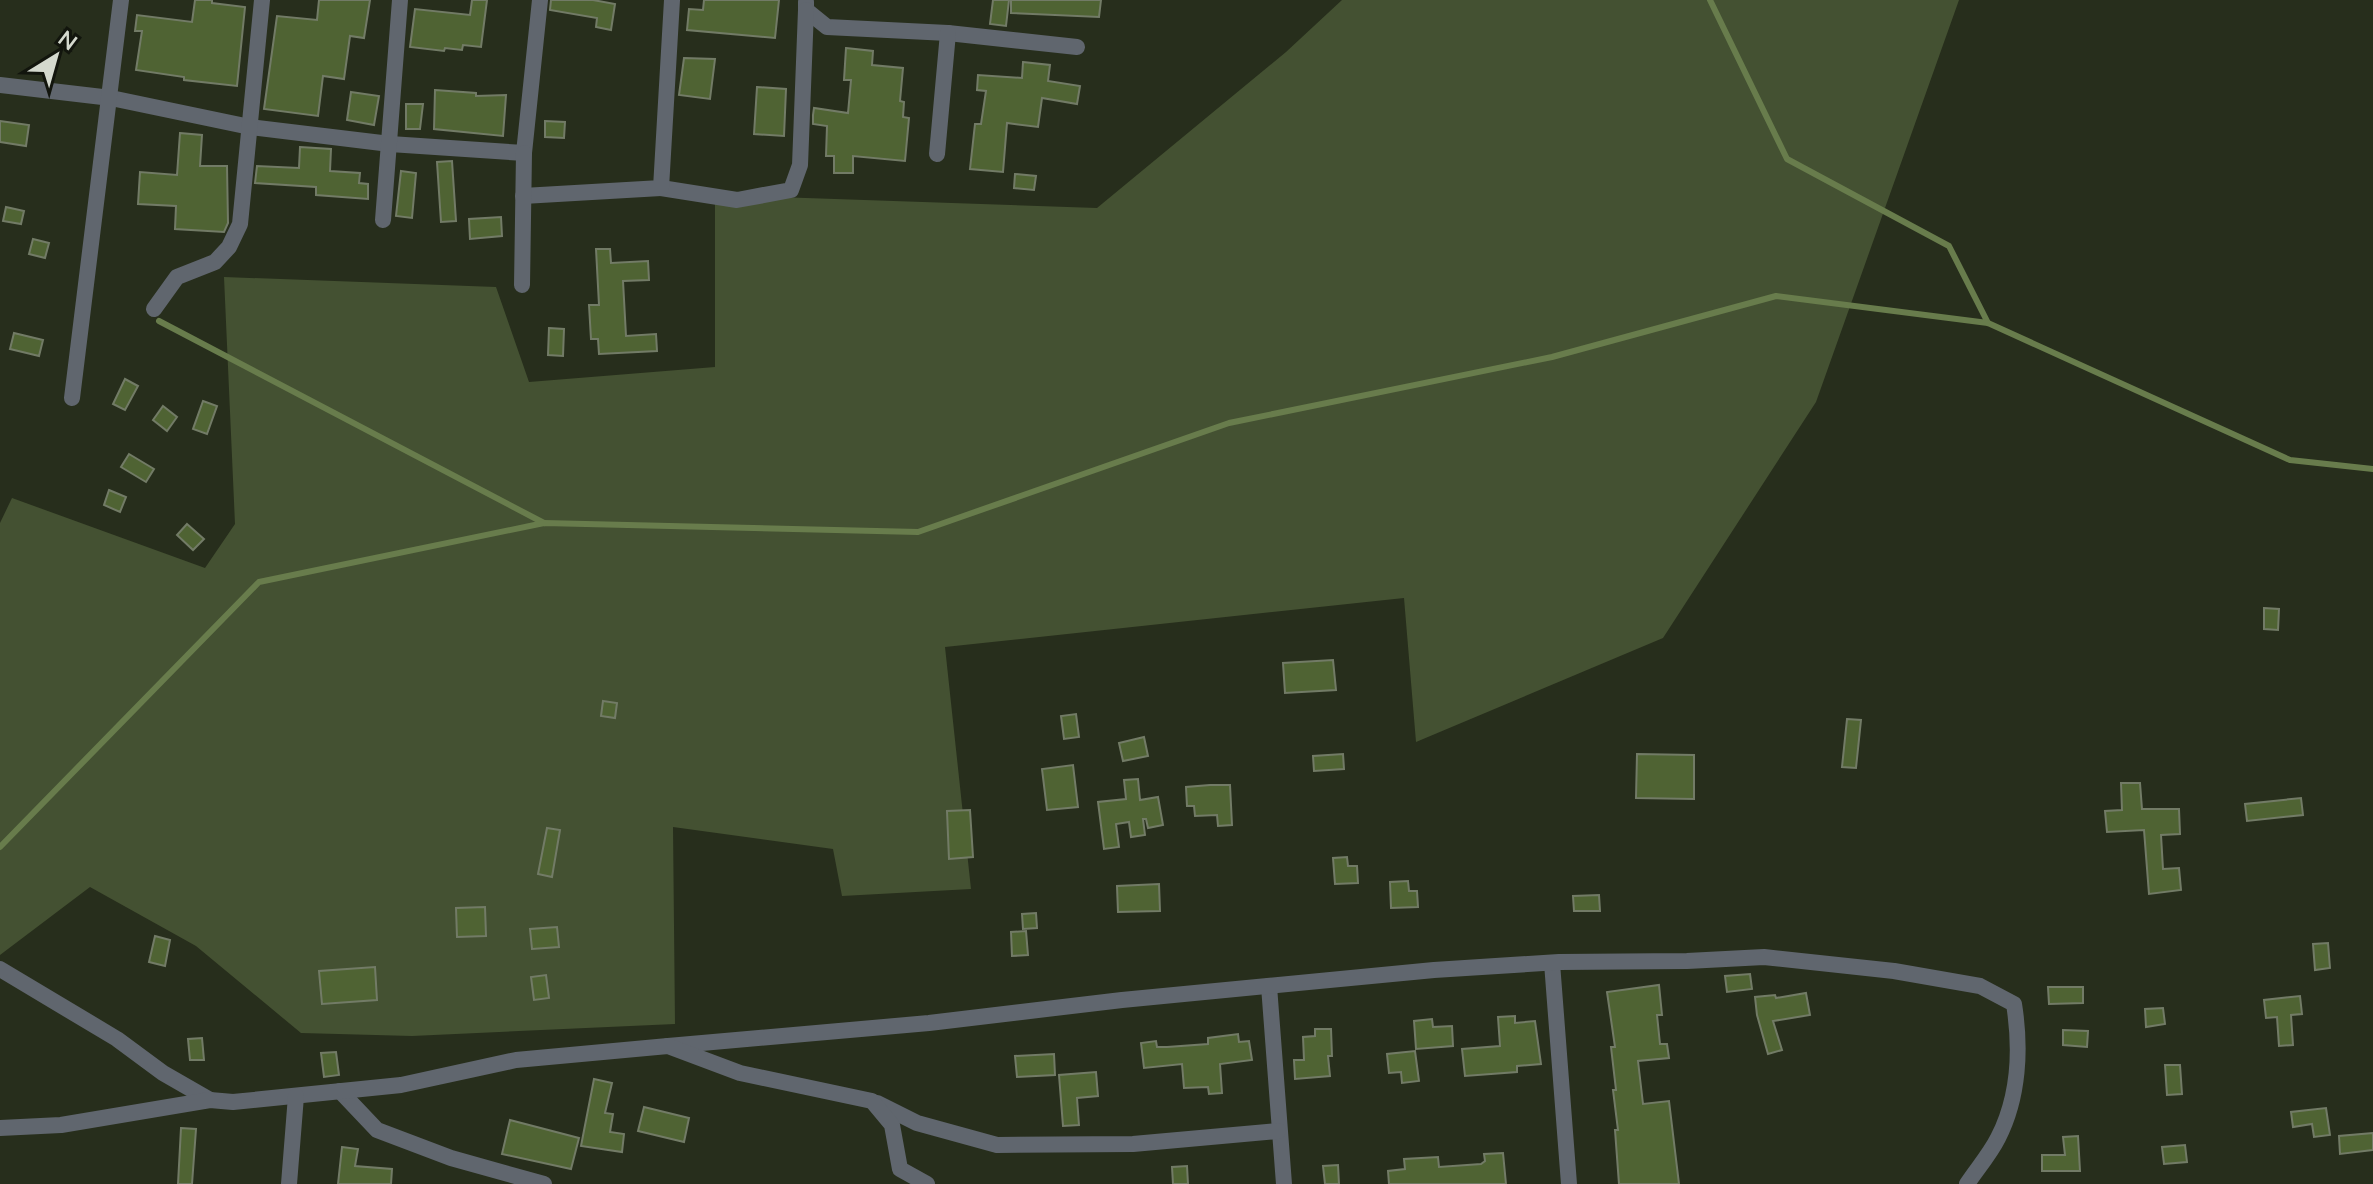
<svg xmlns="http://www.w3.org/2000/svg" width="2373" height="1184" viewBox="0 0 2373 1184" font-family="Mulish,sans-serif">
<style>
.green{fill:#445132}
.lines{fill:none;stroke-linecap:round;stroke-linejoin:round}
.stream{stroke:#687c4c;stroke-width:6}
.building{fill:#4f6333;stroke:#727b66;stroke-width:2}
.street{stroke:#60666e;stroke-width:16}
</style>
<rect width="100%" height="100%" fill="#272e1c"/>
<path class="green" d="M1342,0H1959L1816,402L1663,638L1416,742L1404,598L945,647L971,889L842,896L833,849L673,827L675,1024L412,1036L301,1033L196,946L90,887L0,955V523L12,498L205,568L235,524L224,277L496,287L529,382L715,367V195L1097,208L1286,52Z"/>
<g class="lines">
<g class="stream">
<path d="M1710,0L1787,159L1949,246L1988,323"/>
<path d="M159,321L544,523"/>
<path d="M0,847L259,582L544,523L918,532L1229,423L1552,357L1776,296L1988,323L2290,460L2373,469"/>
</g>
</g>
<g class="building">
<path d="M195,0H212V3L245,7L237,86L184,80V77L136,70L142,31H135L137,15L192,22Z"/>
<path d="M319,0H370L364,38L350,36L344,79L323,76L318,116L264,109L277,16L317,20Z"/>
<path d="M472,0H487L481,47L463,45L462,50L445,48L444,51L410,47L415,9L470,15Z"/>
<path d="M551,0H593L615,4L611,30L596,27L597,18L550,10Z"/>
<path d="M704,0H779L775,38L687,30L689,9L703,10Z"/>
<path d="M993,0H1009L1006,26L990,24Z"/>
<path d="M1011,0H1101L1099,17L1011,13Z"/>
<path d="M846,48L873,51L872,65L903,68L900,101L904,102L903,117L909,118L905,161L853,156V173H834V156H826L827,126L813,124V115L814,108L848,113L851,80H844Z"/>
<path d="M684,58L715,59L710,99L679,95Z"/>
<path d="M1023,62L1050,65L1048,81L1080,86L1077,104L1042,98L1038,127L1007,123L1003,172L970,169L975,124H981L986,91L977,90L978,75L1022,78Z"/>
<path d="M757,87L786,89L784,136L754,134Z"/>
<path d="M435,90L476,93V96L506,95L503,136L434,129Z"/>
<path d="M351,92L379,96L374,125L347,120Z"/>
<path d="M406,104H423L420,129H406Z"/>
<path d="M0,121L29,125L26,146L0,142Z"/>
<path d="M545,121L565,122L564,138L545,137Z"/>
<path d="M180,133L202,135L200,166H227L228,223L224,232L175,229L176,206L138,204L140,172L177,175Z"/>
<path d="M300,147L331,149L330,171L360,173L359,183L368,184V199L316,195V187L255,183L257,166L299,168Z"/>
<path d="M452,161L456,221L441,222L437,162Z"/>
<path d="M401,171L416,173L412,218L396,216Z"/>
<path d="M1015,174L1036,176L1034,190L1014,188Z"/>
<path d="M6,207L24,211L21,224L3,221Z"/>
<path d="M501,217L502,236L470,239L469,219Z"/>
<path d="M33,239L49,243L45,258L29,254Z"/>
<path d="M596,249H610L611,263L648,261L649,280L623,281L626,336L656,334L657,351L599,354L598,339H591L589,305H599Z"/>
<path d="M549,328L564,329L563,356L548,355Z"/>
<path d="M14,333L43,340L39,356L10,349Z"/>
<path d="M125,379L138,386L125,410L113,404Z"/>
<path d="M203,401L217,406L207,434L193,429Z"/>
<path d="M163,406L177,417L167,431L153,420Z"/>
<path d="M129,454L154,469L146,482L121,467Z"/>
<path d="M109,490L126,497L120,512L104,505Z"/>
<path d="M187,524L204,539L193,550L177,535Z"/>
<path d="M2264,608L2279,609L2278,630L2264,629Z"/>
<path d="M1333,660L1336,690L1285,693L1283,663Z"/>
<path d="M603,701L617,703L615,718L601,716Z"/>
<path d="M1076,714L1079,737L1064,739L1061,716Z"/>
<path d="M1847,719L1861,720L1856,768L1842,767Z"/>
<path d="M1144,737L1148,756L1123,761L1119,743Z"/>
<path d="M1343,754L1344,769L1314,771L1313,756Z"/>
<path d="M1637,754L1694,755V799L1636,798Z"/>
<path d="M1073,765L1078,807L1047,810L1042,769Z"/>
<path d="M1138,779L1140,800L1158,797L1163,825L1148,828L1146,819H1143L1145,835L1131,837L1129,822L1116,824L1119,847L1104,849L1098,802L1126,799L1124,780Z"/>
<path d="M2121,783H2140L2142,809H2179L2180,834L2161,835L2163,869L2179,868L2181,890L2149,894L2144,830L2107,832L2105,811L2122,810Z"/>
<path d="M1210,785H1230L1232,825L1218,826L1217,815L1195,816L1194,806H1187L1186,787Z"/>
<path d="M2301,798L2303,815L2247,821L2245,804Z"/>
<path d="M970,810L973,857L949,859L947,811Z"/>
<path d="M547,828L560,830L552,877L538,874Z"/>
<path d="M1347,857L1348,866H1357L1358,883L1335,884L1333,858Z"/>
<path d="M1408,881L1409,891H1417L1418,907L1391,908L1390,882Z"/>
<path d="M1159,884L1160,911L1118,912L1117,886Z"/>
<path d="M1599,895L1600,911H1574L1573,896Z"/>
<path d="M485,907L486,936L457,937L456,908Z"/>
<path d="M1036,913L1037,928L1023,929L1022,914Z"/>
<path d="M557,927L559,947L532,949L530,929Z"/>
<path d="M1026,931L1028,955L1012,956L1011,932Z"/>
<path d="M155,936L170,940L165,966L149,962Z"/>
<path d="M2328,943L2330,968L2315,970L2313,944Z"/>
<path d="M375,967L377,1000L322,1004L319,971Z"/>
<path d="M1750,974L1752,989L1727,992L1725,976Z"/>
<path d="M546,975L549,998L534,1000L531,977Z"/>
<path d="M1659,985L1662,1015H1657L1660,1044H1667L1669,1058L1638,1061L1643,1104L1669,1101L1679,1184H1619L1615,1130H1618L1613,1090H1616L1611,1047H1615L1607,992Z"/>
<path d="M2048,987H2083V1003L2049,1004Z"/>
<path d="M1806,993L1810,1015L1773,1021L1782,1050L1768,1054L1757,1015L1755,997L1775,995L1776,998Z"/>
<path d="M2300,996L2302,1014L2291,1015L2293,1045L2279,1046L2277,1017L2266,1018L2264,1000Z"/>
<path d="M2163,1008L2165,1024L2146,1027L2145,1009Z"/>
<path d="M1515,1016V1023L1535,1021L1541,1064L1517,1066V1072L1465,1076L1462,1049L1500,1046L1498,1017Z"/>
<path d="M1432,1019L1433,1027L1452,1026L1453,1046L1416,1049L1414,1021Z"/>
<path d="M1315,1029H1331L1332,1056H1328L1330,1076L1295,1079L1294,1060H1304L1303,1037L1315,1036Z"/>
<path d="M2063,1030L2088,1031L2087,1047L2063,1045Z"/>
<path d="M1238,1034L1239,1042L1249,1041L1252,1060L1220,1064L1222,1093L1209,1094L1208,1087L1184,1088L1182,1064L1144,1068L1141,1043L1156,1041L1157,1047H1167L1208,1044V1038Z"/>
<path d="M202,1038L204,1060H190L188,1039Z"/>
<path d="M1415,1051L1419,1081L1402,1083L1401,1072L1389,1073L1387,1054Z"/>
<path d="M336,1052L339,1075L324,1077L321,1053Z"/>
<path d="M1054,1054L1055,1075L1017,1077L1015,1056Z"/>
<path d="M2165,1065H2180L2182,1094L2167,1095Z"/>
<path d="M1096,1072L1098,1096L1077,1098L1079,1125L1063,1126L1059,1075Z"/>
<path d="M594,1079L612,1083L605,1113L613,1114L610,1132L624,1134L622,1152L581,1146Z"/>
<path d="M644,1107L689,1118L684,1142L638,1131Z"/>
<path d="M2326,1108L2330,1135L2314,1137L2312,1124L2293,1127L2291,1112Z"/>
<path d="M510,1120L579,1138L571,1169L502,1154Z"/>
<path d="M181,1128L196,1129L192,1184H178Z"/>
<path d="M2373,1133V1150L2340,1154L2339,1136Z"/>
<path d="M2078,1136L2080,1171H2042V1155H2065L2063,1137Z"/>
<path d="M2185,1145L2187,1162L2164,1164L2162,1147Z"/>
<path d="M342,1147L358,1149L355,1166L392,1169L391,1184H338Z"/>
<path d="M1503,1153L1506,1184H1389L1388,1171L1405,1169L1404,1159L1438,1157L1439,1167L1481,1164L1485,1161L1484,1154Z"/>
<path d="M1338,1165L1339,1184H1325L1323,1166Z"/>
<path d="M1187,1166L1188,1184H1173L1172,1167Z"/>
</g>
<g class="lines">
<g class="street">
<path d="M806,2V10L827,27L948,33L1077,47"/>
<path d="M0,85L111,98L250,127L390,144L524,153L540,0"/>
<path d="M937,154L948,33"/>
<path d="M661,188L737,200L791,190L800,165L806,10"/>
<path d="M523,196L661,188L672,0"/>
<path d="M383,220L400,0"/>
<path d="M522,285L524,153"/>
<path d="M154,309L177,277L215,262L229,247L240,224L262,0"/>
<path d="M72,398L121,0"/>
<path d="M1552,963L1569,1184"/>
<path d="M0,969L117,1039L163,1073L210,1100"/>
<path d="M1269,986L1284,1184"/>
<path d="M668,1046L929,1023L1122,1000L1434,970L1559,962L1687,961L1764,957L1894,971L1980,986L2014,1004C2021,1048 2019,1097 1998,1138C1990,1154 1977,1169 1967,1184"/>
<path d="M340,1091L377,1130L451,1158L544,1184"/>
<path d="M877,1103L917,1123L997,1145L1133,1144L1278,1131"/>
<path d="M0,1128L61,1125L210,1100L233,1102L401,1085L516,1060L668,1046L740,1073L872,1101L892,1125L900,1169L927,1184"/>
<path d="M289,1184L296,1096"/>
</g>
</g>
<g transform="translate(56 56) rotate(37)" stroke="#12150d" stroke-width="6" paint-order="stroke">
<path d="M0-6L14 30L0 20L-14 30Z" fill="#d4d9ce"/>
<text y="-12" font-size="22" font-weight="bold" text-anchor="middle" fill="#d4d9ce">N</text>
</g>
</svg>
